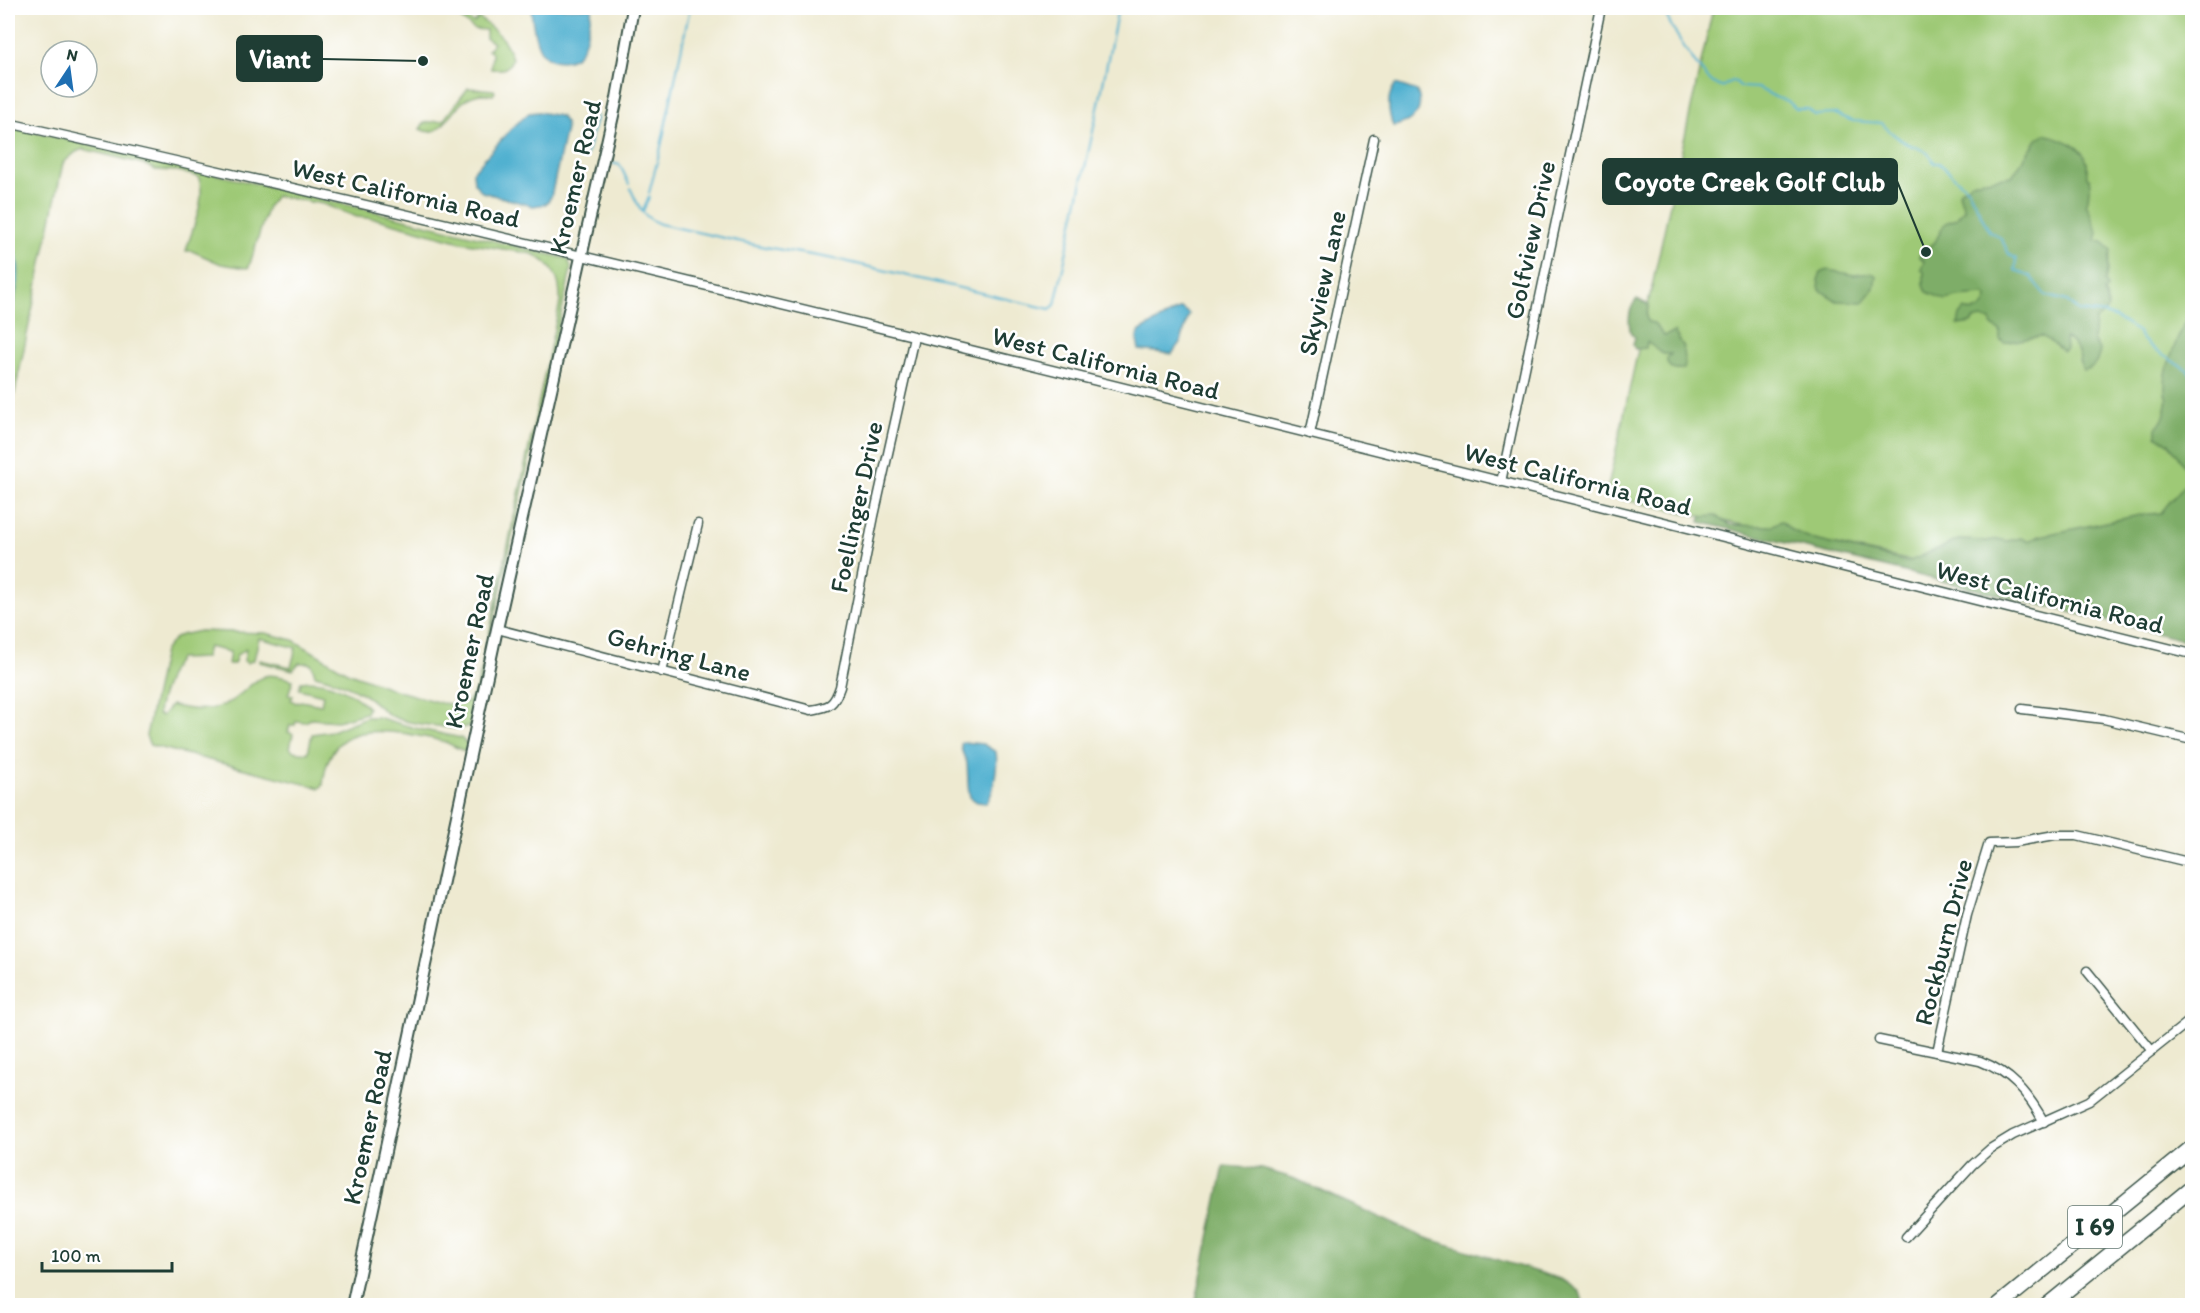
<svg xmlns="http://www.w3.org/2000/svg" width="2200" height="1313" viewBox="0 0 2200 1313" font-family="Itim,sans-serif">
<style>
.green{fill:#9ec976;stroke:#5e8355;stroke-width:1.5}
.forest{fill:#7ead67;stroke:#4e754e;stroke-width:1.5}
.water{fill:#51b1d0;stroke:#387782;stroke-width:1.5}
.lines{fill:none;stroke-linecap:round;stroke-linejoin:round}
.stream{stroke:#51b1d0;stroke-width:2}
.minor-casing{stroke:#3e574c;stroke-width:11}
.tertiary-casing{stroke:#3e574c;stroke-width:14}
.motorway-casing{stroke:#3e574c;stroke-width:18}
.minor{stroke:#fff;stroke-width:8}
.tertiary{stroke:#fff;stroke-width:10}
.motorway{stroke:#fff;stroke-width:15}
.labels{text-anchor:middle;stroke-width:5;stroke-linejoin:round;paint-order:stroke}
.shield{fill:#fff;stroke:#627771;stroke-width:1.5}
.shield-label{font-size:24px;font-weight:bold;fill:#1f3d34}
.street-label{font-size:26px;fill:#1f3d34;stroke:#fff}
.leader{fill:none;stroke:#1f3d34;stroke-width:2}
.callout-dot{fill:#1f3d34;stroke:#fff;stroke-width:2}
.callout{fill:#1f3d34;stroke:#1f3d34;stroke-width:2}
.callout-label{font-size:27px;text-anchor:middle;font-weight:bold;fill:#fff}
</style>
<rect width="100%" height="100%" fill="#fff"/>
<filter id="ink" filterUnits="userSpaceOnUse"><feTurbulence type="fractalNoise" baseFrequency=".0167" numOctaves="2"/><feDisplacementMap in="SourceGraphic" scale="12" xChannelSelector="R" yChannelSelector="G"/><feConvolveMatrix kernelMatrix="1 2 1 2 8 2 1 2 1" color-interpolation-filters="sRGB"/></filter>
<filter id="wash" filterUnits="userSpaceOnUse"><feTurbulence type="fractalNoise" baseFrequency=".008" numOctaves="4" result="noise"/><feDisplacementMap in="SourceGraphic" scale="24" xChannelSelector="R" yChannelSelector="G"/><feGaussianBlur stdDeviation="1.35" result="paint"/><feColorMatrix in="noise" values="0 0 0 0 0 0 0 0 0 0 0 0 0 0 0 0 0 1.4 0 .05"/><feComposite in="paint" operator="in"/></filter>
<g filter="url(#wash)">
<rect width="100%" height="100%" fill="#eeead1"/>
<g class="green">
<path d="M1713,8H2192V630L1978,575L1606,496Z"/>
<path d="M463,15L474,23L479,18C495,30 507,39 512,59C508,70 502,70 491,69L492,53L488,50L493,43L486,38V30L474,29L460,18Z"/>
<path d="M468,88L494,90L495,92L493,95C450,85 450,145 420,129L424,123L445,120V118Z"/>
<path d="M8,126L364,209L568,259L571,268L570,274L471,725C460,730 449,728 438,726C422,724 403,723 388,714C379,708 372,699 363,694C348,685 332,679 315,675L312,665L308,663H299L293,670L259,662L260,660L291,667L296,648L259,638L254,660L247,663L244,661L246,649L237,655L234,664H228L230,652L208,647L205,658L179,659C170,669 159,700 158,714L162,716L171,705C195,712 219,712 238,696C247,689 254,680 265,676C273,673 284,678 293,680L288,695L293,696L291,700L296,703L301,701L321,705L323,695L299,689L301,682C325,678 352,691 368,708L366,713L338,721L311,719L305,722L296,721L295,725H290L288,732L293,734L290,748L293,751L308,753L312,734L332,731L366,717H377L415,728L461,738L467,744L466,752C459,749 452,745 445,742C433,738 420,736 408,734C362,727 328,730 323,785L320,788L150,745L146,736L164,651L174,639L181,635L200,631L265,633L293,640L347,672L395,690L441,703L452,704L468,702L475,692L482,667L560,302C561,279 553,265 533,254L461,242L377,219L357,217L323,204L276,196L268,206L249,267L247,268L221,264L192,251H186C191,232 208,196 198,177L178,171L155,170L144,164L83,149L76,152L63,163L8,425Z"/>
</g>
<g class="forest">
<path d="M2045,134C2059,138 2084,145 2087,163C2088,167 2086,172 2087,177L2090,179L2091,184C2087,191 2090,199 2086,205C2092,212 2092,224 2098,232L2096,241L2103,242L2111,250L2105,282L2107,288L2104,292C2111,310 2109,309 2095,321L2093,341L2100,350C2099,359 2093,370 2083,370L2079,361L2080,358C2077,349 2074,342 2065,338L2066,349L2063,351L2042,336L2004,343L2000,339V331L1992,326L1990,321L1982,318L1973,320L1971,323L1958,325L1960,315L1965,309C1975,316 1986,307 1987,297L1984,295L1957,297L1946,300L1927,292L1924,284V272L1921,269L1924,261L1919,256L1935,242L1945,223L1956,219L1964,209L1959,193L1961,189L1965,188L1971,182L2012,176L2038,138Z"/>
<path d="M1828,270L1854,275L1873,273L1876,276L1874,288L1863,302L1837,301L1820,290L1818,280L1821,272Z"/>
<path d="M1637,299L1649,305L1646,316L1648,322L1654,323L1664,336L1674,332L1684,347C1681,355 1687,362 1684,369C1675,370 1666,369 1667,358L1671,354H1663L1647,342L1646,348L1635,349L1633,345L1635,337L1631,334C1628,322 1628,309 1637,299Z"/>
<path d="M2192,309V554L2188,558L2192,571V642L1700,522L1701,517L1716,516L1730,525L1770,526L1782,521L1791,530L1815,540L1908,562L1958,540L1987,541L1998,539L2007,541L2021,538L2028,541L2040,536L2140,515L2161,513C2170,500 2181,490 2191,477L2169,443L2156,435V428C2165,421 2166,409 2168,398L2165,394C2163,363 2179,336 2192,309Z"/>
<path d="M1224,1166L1262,1169L1296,1179L1420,1236L1561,1279L1580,1292L1584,1305H1195Z"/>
</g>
<g class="water">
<path d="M531,8H592C590,18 587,39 582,49C574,65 548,65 540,49C534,38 532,19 531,8Z"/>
<path d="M1396,84L1417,91C1425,111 1414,121 1395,126H1393C1388,113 1386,94 1396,84Z"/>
<path d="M538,112L560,116L565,123L566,129L551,197L546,204L533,206L482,192L474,183L473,172L485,158L513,127L529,113Z"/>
<path d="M8,240C29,263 13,301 8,328Z"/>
<path d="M1181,308L1189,314L1181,341L1172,354L1139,350L1137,338L1140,331Z"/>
<path d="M963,742L983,744L996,752C998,763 994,796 986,803L977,802L970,797C967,787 968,768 967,763C964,755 961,754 961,744Z"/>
</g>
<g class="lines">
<g class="stream">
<path d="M1663,8C1669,24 1705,86 1722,87L1731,81L1736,82L1741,87L1758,88L1777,98L1788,101L1796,109H1808L1815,115L1836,114L1853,121L1882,123C1886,129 1901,141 1908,144C1918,149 1930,150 1934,163H1939L1968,189L1989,231L2001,238L2009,254L2016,259L2015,271L2030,276L2045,295L2067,301L2078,311L2105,314L2116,318L2138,332L2142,339L2159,353L2188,370L2192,376"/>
<path d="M586,156L597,115"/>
<path d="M612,163L620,165L629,184"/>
<path d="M630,188C639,205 639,215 660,224L765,247L840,260L1050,309L1055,305L1100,99L1118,8"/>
<path d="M649,193L660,151L690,8"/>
<path d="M643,211L649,197"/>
</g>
</g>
</g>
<g filter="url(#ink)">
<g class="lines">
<g class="minor-casing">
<g id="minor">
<path d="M8,123C739,287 1465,473 2192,654"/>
<path d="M1310,434L1374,139"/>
<path d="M1501,482L1601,8"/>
<path d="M497,629L811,710C830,707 834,705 840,687L874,516L914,337"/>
<path d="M662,672L698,524"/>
<path d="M2022,709L2104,719L2192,740"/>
<path d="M2087,971L2152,1051"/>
<path d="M1879,1040L1980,1061C2011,1073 2028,1093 2044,1122"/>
<path d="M1937,1052L1967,915L1989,843L2016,842L2055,835H2077L2192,863"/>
<path d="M1906,1237L1972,1165L1990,1149L2013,1135L2089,1101L2192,1019"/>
</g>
</g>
<g class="tertiary-casing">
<path id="tertiary" d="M352,1306L497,629L617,98L633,8"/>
</g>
<g class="motorway-casing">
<g id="motorway">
<path d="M1998,1306L2192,1148"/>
<path d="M2047,1306L2192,1188"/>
</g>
</g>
<use href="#minor" class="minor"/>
<use href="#tertiary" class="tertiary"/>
<use href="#motorway" class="motorway"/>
</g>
</g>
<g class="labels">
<rect class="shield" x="2068" y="1206" width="54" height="42" rx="4.5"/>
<g class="shield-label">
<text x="2095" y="1235">I 69</text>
</g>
<g class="street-label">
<text transform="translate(575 177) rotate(-77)" y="9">Kroemer Road</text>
<text transform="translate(406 193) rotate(13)" y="9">West California Road</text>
<text transform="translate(1530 240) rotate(-78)" y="9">Golfview Drive</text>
<text transform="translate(1322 283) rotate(-78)" y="9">Skyview Lane</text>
<text transform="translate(1106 363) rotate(14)" y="9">West California Road</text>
<text transform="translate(1578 479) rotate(14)" y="9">West California Road</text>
<text transform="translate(856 507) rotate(-78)" y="9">Foellinger Drive</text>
<text transform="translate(2050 597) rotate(14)" y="9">West California Road</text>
<text transform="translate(469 651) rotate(-78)" y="9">Kroemer Road</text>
<text transform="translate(679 654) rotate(15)" y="9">Gehring Lane</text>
<text transform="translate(1943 942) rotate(-76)" y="9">Rockburn Drive</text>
<text transform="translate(367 1127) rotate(-78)" y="9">Kroemer Road</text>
</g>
</g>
<path class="leader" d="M423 61L322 59M1926 252L1897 181"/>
<g class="callout-dot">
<circle cx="423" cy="61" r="6"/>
<circle cx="1926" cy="252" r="6"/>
</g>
<g class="callout">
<rect x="237" y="36" width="85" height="45" rx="6"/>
<rect x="1603" y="159" width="294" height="45" rx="6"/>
</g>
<g class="callout-label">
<text x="280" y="68">Viant</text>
<text x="1750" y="191">Coyote Creek Golf Club</text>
</g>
<rect width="2200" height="1313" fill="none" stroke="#fff" stroke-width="30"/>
<g transform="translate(69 69) rotate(13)"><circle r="28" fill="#ffffff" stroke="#a5b1ae" stroke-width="1.5"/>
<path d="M0-4.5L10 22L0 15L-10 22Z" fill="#1f6fb2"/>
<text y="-9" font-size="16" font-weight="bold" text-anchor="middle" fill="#1f3d34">N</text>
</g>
<path d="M42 1262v9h130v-9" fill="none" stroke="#1f3d34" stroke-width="3"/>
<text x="51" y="1262" font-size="18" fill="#1f3d34" stroke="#ffffff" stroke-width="4.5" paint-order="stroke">100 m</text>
</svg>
